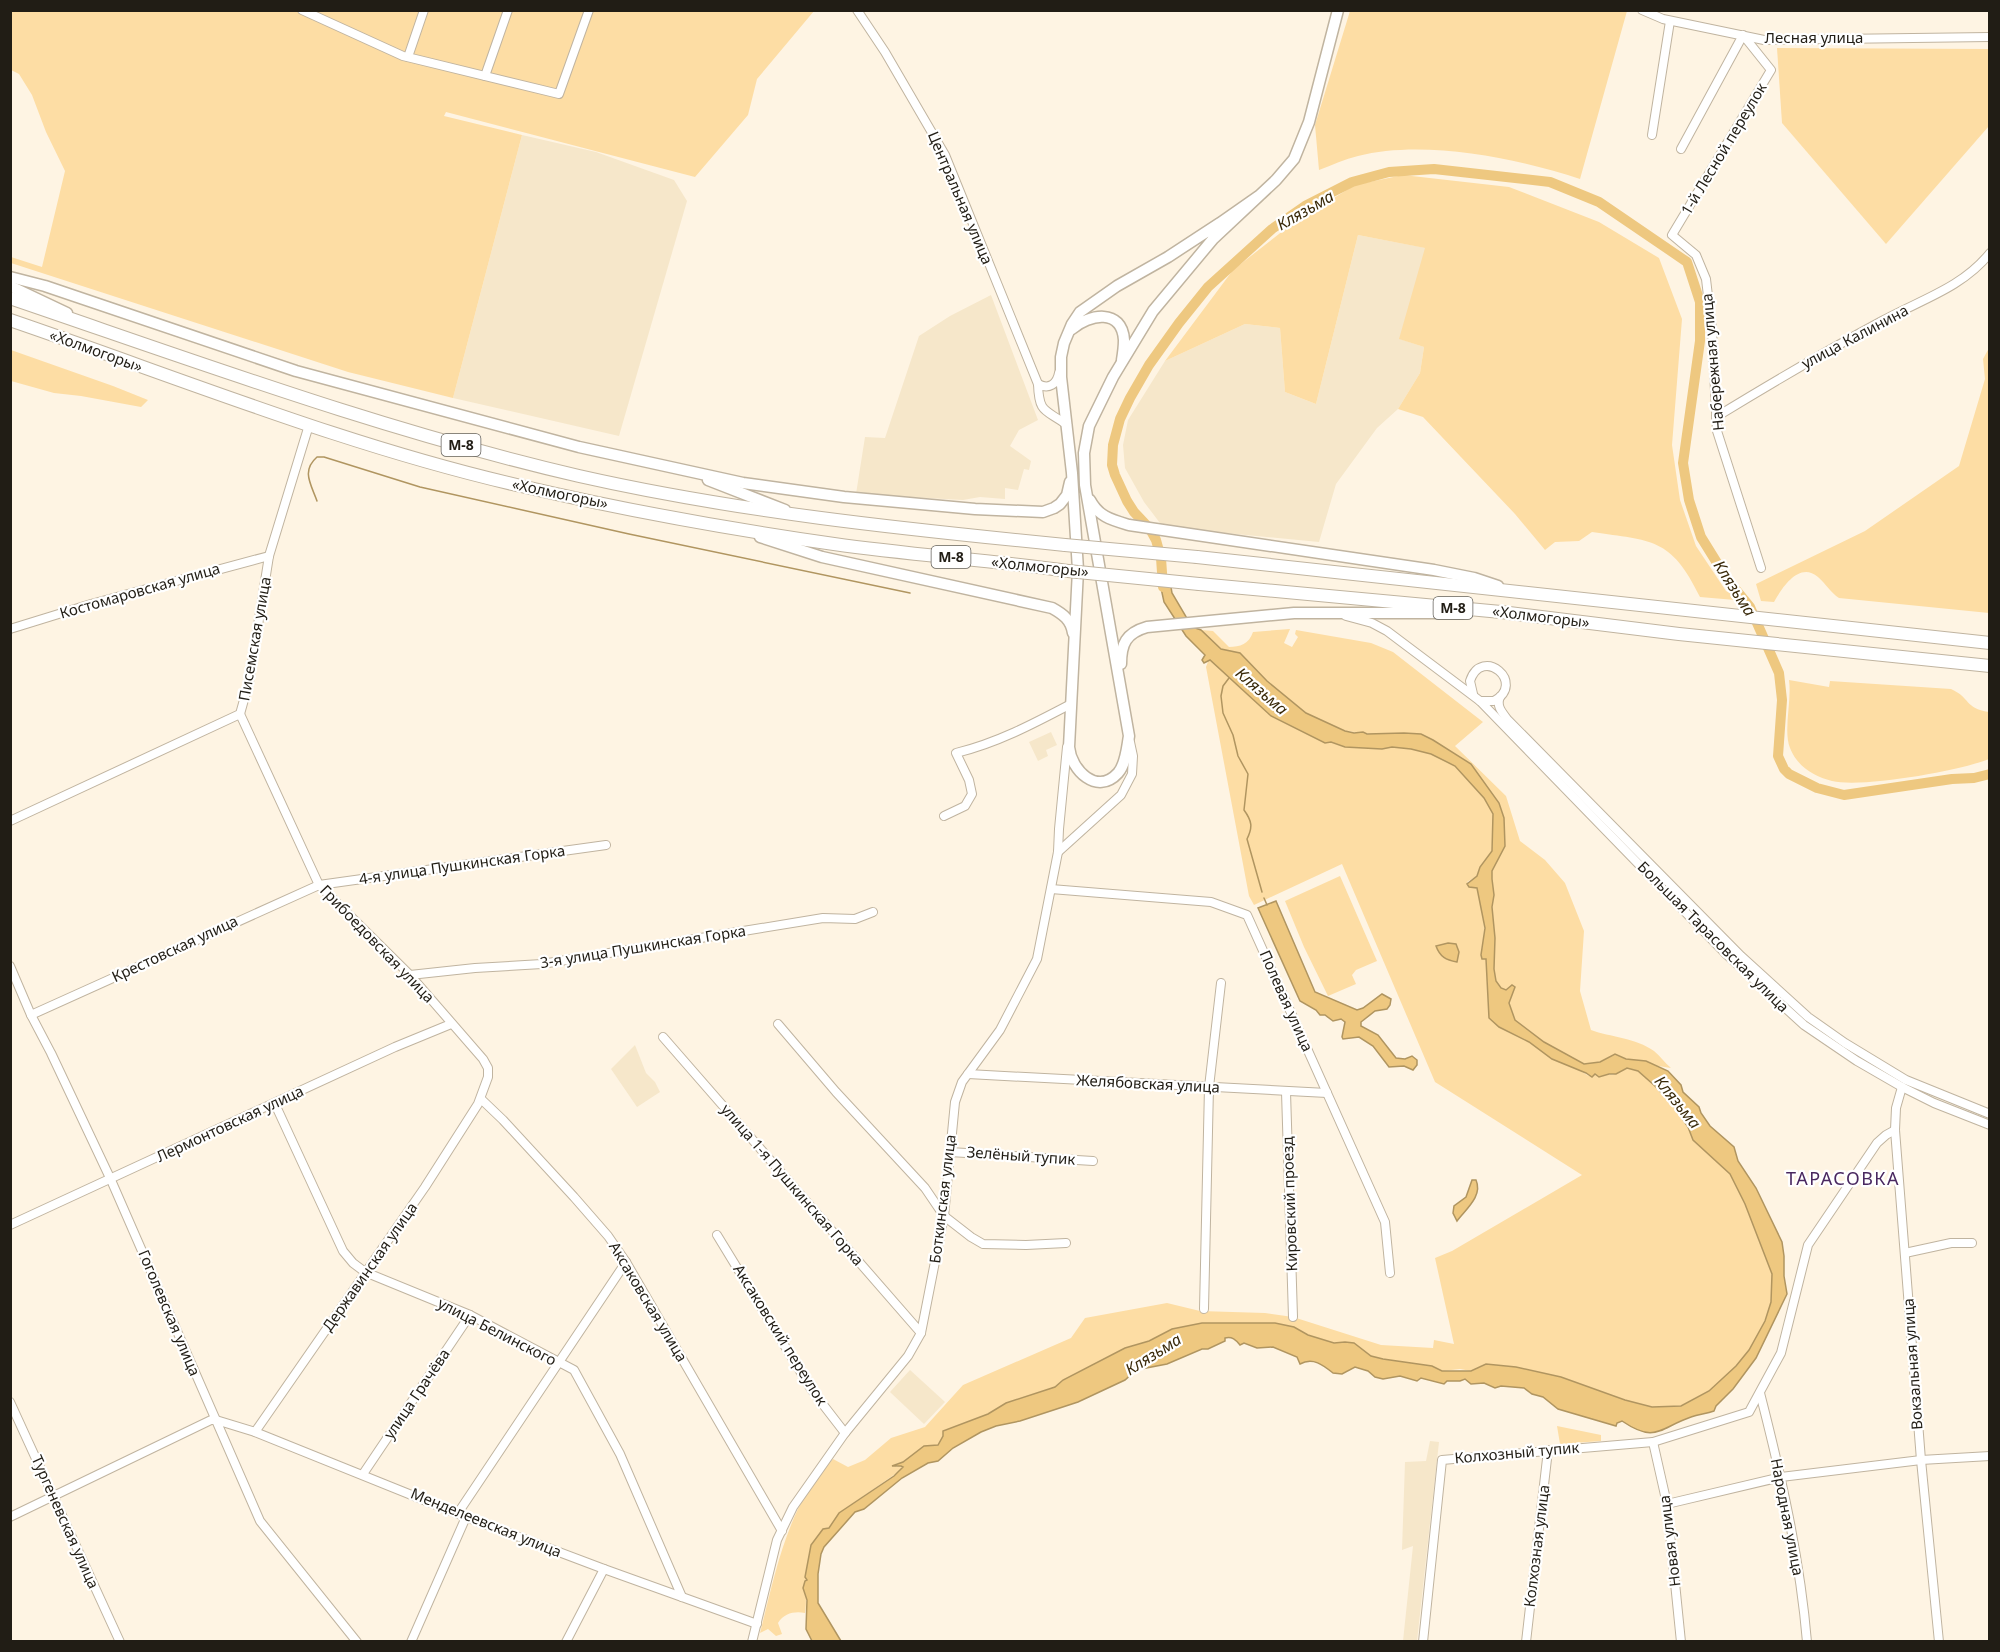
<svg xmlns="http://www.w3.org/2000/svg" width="2000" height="1652" viewBox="0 0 2000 1652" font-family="'Noto Sans',sans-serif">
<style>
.built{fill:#f6e7ca}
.green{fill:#fddda4}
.water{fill:#eec880;stroke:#b09560;stroke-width:1.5}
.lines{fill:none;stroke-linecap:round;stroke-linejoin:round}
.stream{stroke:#b09560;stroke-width:1.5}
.river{stroke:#eec880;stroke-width:10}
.minor-casing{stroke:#c0b4a0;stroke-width:10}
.major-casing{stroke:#c0b4a0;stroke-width:13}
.highway-casing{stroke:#c0b4a0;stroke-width:14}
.minor{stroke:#fff;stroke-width:8}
.major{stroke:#fff;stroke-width:10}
.highway{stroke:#fff;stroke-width:12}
.highway-bridge-casing{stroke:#c0b4a0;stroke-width:14;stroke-linecap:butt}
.highway-bridge{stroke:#fff;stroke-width:12}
.labels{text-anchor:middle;stroke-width:4.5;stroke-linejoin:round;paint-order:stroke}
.shield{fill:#fff;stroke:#64615b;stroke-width:1.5}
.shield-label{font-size:14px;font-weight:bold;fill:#211d15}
.street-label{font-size:15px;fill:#211d15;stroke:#fff}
.water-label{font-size:16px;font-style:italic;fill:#392909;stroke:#fff}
.quarter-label{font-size:18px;letter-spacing:1.5px;fill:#492860;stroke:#fff}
</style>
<rect width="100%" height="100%" fill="#fef4e3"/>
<g class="built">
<path d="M522,135L596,152L674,180L687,201L619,436L453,398Z"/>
<path d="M1358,235L1426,248L1400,339L1424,347L1420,373L1398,409L1377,428L1336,484L1319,542L1163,527L1144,502L1125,468L1123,445L1128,420L1165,361L1245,324L1280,328L1285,392L1316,404Z"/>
<path d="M991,295L1038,420L1019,430L1010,446L1031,461L1029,470L1024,469L1018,490L1005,488V499L980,497L963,500L856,494L865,437L885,438L919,336L950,316Z"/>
<path d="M1051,732L1057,745L1046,750L1048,756L1038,761L1029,742Z"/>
<path d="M635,1045L646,1073L655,1082L660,1092L637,1107L611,1069Z"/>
<path d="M910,1370L945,1402L924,1424L890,1392Z"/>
<path d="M1430,1441L1439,1442L1417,1641H1403L1413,1546L1402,1550L1405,1462L1426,1461Z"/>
</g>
<g class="green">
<path d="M11,11H814L757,79L748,115L695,177L446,112L444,116L522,135L453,398L348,372L11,263V257L42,267L65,171L46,132L32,95L19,74L11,70Z"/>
<path d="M1350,11H1627L1580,179C1517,158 1423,139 1358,156C1345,159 1332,165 1319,170L1315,125Z"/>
<path d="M1777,48L1989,49V126L1886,244L1782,123Z"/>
<path d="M1403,175L1509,187L1599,222L1659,258L1682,319L1672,445L1680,500L1696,546L1726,591L1734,595L1735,600L1700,597C1671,537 1652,541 1592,532L1579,541L1555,542L1545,550L1515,514L1423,417L1398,409L1420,373L1424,347L1399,339L1425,248L1358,235L1316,404L1285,392L1280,328L1245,324L1165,361L1233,270L1293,223L1355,185Z"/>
<path d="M1989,348V613L1839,598C1831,593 1826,584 1818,577C1799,561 1782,588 1774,602L1761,601L1756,584L1865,531L1959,466L1985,379L1983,359Z"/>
<path d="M11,350L113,386L148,400L141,407L81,396L54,393L11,381Z"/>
<path d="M1290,629L1284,643L1292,647L1298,637L1295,634L1296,630L1371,643L1393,652L1483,722L1455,746L1506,796L1520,841L1545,860L1565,883L1584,931L1580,991L1591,1030C1610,1037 1636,1038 1654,1051C1660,1056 1665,1063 1671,1068L1652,1065L1646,1061L1626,1059L1615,1054L1600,1062L1584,1064L1544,1042L1515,1020L1509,1006L1510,997L1506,990L1501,989L1496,981L1494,969L1495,938L1492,907L1494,895L1492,879V871L1505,846L1499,803L1491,795L1477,773L1449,751L1383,735L1345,731L1306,713L1267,681L1240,653L1221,649L1201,630L1213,631L1229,647C1240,647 1249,644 1253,632Z"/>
<path d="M1209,659L1271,716L1319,740L1331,742L1345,747L1382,749L1392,747L1411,749L1431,754L1455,766L1484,798L1493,814L1492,851L1480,867L1477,876L1467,882L1472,887H1476C1485,907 1486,934 1481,955L1486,959L1489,1018L1508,1032L1529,1042L1589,1076L1595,1074L1613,1075L1627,1068L1638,1071L1655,1086L1673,1105L1688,1127L1693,1140L1730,1174L1745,1204L1772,1274L1771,1302L1765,1321L1749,1350L1736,1366L1709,1391L1681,1406L1652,1407L1625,1400L1561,1377L1516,1367L1486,1364L1471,1371L1460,1369L1442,1371L1432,1366L1383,1359L1371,1356L1354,1343L1345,1342L1334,1343L1308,1335L1294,1327L1275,1323H1202L1172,1329L1149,1341L1125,1348L1063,1380L1055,1387L1006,1403L988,1414L943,1431V1436L938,1445L924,1446L903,1462L896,1464V1467L902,1465L903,1467L901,1470L839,1513L829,1528L811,1545L805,1577L807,1580C805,1592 807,1602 805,1613C795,1611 784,1613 778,1623L782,1634L776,1636L768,1629L760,1633C775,1575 788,1502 833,1459L848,1467L865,1460L891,1438L925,1427L963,1385L1071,1338L1085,1318L1167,1303L1200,1311L1265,1313L1293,1317L1381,1345L1433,1348L1434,1340L1454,1344L1435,1258L1452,1251L1582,1175L1435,1082L1342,864L1254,905L1249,896L1206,667Z"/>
<path d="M1789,680L1829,687L1830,681L1951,689C1971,698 1964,708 1989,712V759C1959,771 1863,788 1832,781C1813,776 1797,766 1790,748C1783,730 1792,701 1789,680Z"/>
<path d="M1340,876L1377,961L1356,970L1352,975L1356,984L1328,996L1304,947L1285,901Z"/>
<path d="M1557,1426L1601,1435V1441L1560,1444Z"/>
</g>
<g class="water">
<path d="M1159,579L1170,581L1172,593L1192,627L1201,630L1221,649L1240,653L1267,681L1306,713L1345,731L1354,733L1363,732L1367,734L1404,733L1421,734L1433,740L1471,764L1499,803L1504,818L1505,846L1492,871V879L1494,895L1492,907L1495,938L1494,969L1496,981L1501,988L1506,990L1512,985L1515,987L1509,1003L1515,1020L1544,1042L1584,1064L1600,1062L1615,1054L1626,1059L1646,1061L1668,1071L1681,1085L1683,1092L1699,1107L1701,1113L1710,1126L1734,1147L1738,1161L1756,1188L1782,1242L1784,1256V1276L1787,1294L1756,1358L1733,1389L1716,1406L1714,1411C1706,1414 1699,1414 1691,1417C1659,1428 1656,1444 1622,1421L1617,1423L1616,1426L1558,1409L1543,1397L1532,1394L1524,1388L1501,1386L1495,1388L1484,1383L1471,1384L1465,1379L1460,1381H1447L1444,1384L1421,1378L1417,1381L1400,1376L1383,1379L1375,1377L1368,1371L1355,1367L1342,1374L1333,1373C1323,1365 1313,1357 1300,1364L1297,1357L1273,1347L1257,1348L1244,1343L1240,1345C1236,1340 1232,1336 1225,1338V1341L1208,1349H1202L1167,1364L1136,1370L1125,1380L1078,1402L1020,1421L996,1426L981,1432L953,1448L938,1461L928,1463L902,1478L864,1509L855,1512L824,1547L821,1554L818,1574V1603L841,1641H812L806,1629L807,1600L803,1588L805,1581L807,1580L805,1577L811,1545L823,1529L829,1528L839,1513L894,1476L903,1467L901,1466H892L903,1462L924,1446L938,1445L943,1436V1431L988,1414L1006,1403L1055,1387L1063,1380L1125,1348L1149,1341L1172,1329L1202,1323H1275L1294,1327L1308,1335L1334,1343L1345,1342L1354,1343L1371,1356L1383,1359L1432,1366L1442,1371H1471L1486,1364L1516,1367L1561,1377L1625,1400L1652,1407L1681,1406L1709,1391L1736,1366L1749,1350L1765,1321L1771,1302L1772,1274L1745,1204L1730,1174L1693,1140L1688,1127L1673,1105L1655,1086L1638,1071L1627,1068L1616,1074H1609L1599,1077L1595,1074L1592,1077L1586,1073L1552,1059L1529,1042L1499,1027L1489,1018L1486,959H1482L1481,955L1485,928L1477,888L1469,887L1467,884L1477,876L1480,867L1492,851L1493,814L1484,798L1455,766L1431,754L1411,749L1392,747L1382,749L1345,747L1331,742L1325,743L1271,716L1210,660L1204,663L1202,660L1205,655L1186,636L1164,602Z"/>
<path d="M1276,901L1315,992L1357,1010L1363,1008L1382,994L1391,999L1390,1005L1387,1009L1375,1011L1361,1022V1026L1378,1035L1396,1058L1405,1059L1412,1056L1417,1060V1065L1413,1070L1404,1066L1389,1067L1373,1046L1359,1037L1343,1039L1342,1037L1345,1022L1341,1019L1333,1021L1325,1015H1320L1316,1010L1300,1001L1258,908Z"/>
<path d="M1448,943L1456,944L1459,952L1457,962C1446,960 1440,957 1436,946Z"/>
<path d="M1472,1180H1476C1483,1196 1466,1209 1457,1221L1453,1213L1454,1206L1466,1197Z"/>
</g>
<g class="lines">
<g class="stream">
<path d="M317,501C311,484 301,471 317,457H324L420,487L629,534L910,593"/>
<path d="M1229,678L1223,686L1221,696L1223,713L1233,735L1238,756L1248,774L1244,810C1252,821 1253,827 1247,839L1262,892"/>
<path d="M1264,898L1267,905"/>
</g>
<path class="river" d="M1163,587L1161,558L1156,540L1150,529L1134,512L1127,501L1115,475L1112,465L1113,445L1120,419L1130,398L1149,365L1179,323L1208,287L1272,229L1305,206L1352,182L1389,172L1434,169L1550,182L1599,202L1687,262L1700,302V341L1683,463L1689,500L1701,537L1727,579L1750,607L1779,673L1782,700L1778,756L1784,769L1789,774L1817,788L1844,795L1952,779L1974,778L1990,774"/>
<g class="minor-casing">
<g id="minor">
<path d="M302,10L403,56L559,94L589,10"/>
<path d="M857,10L885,52L945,155L1038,384C1039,415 1046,409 1067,425"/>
<path d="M1642,10L1663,19L1764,40L1990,37"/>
<path d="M408,57L424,10"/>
<path d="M485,76L508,10"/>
<path d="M1652,135L1670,21"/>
<path d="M1681,149L1743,35L1771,70L1672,235L1696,255L1706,279L1712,330L1717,431L1761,568"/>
<path d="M1038,384C1049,390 1057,384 1059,373"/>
<path d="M1716,417C1770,384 1826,351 1882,321C1920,300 1962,288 1990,253"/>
<path d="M1346,616L1372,623L1387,631L1480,701L1726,954L1804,1025L1857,1061L1902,1087L1934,1103L1990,1125"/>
<path d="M10,629L91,604L269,556"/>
<path d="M1473,694L1470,681C1482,645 1527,683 1494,701H1480"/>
<path d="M1500,697C1496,706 1502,712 1507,719L1741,956L1808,1017L1845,1043L1906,1080L1990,1114"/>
<path d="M240,714L319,885L410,975L483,1059L488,1068V1077L478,1104L425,1187L255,1432"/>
<path d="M944,816L965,806L972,794L969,780L956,753C997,743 1033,724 1071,704"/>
<path d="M10,821L240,714L249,682L269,556L309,425"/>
<path d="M1058,852L1121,795L1132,774L1133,756L1130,742"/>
<path d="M1051,889L1211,902L1247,915L1385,1222L1390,1273"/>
<path d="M10,966L31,1015L51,1053L111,1180L260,1521L357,1642"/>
<path d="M410,975L475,968L542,964L823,918L855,919L873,912"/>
<path d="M31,1015L319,885L606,845"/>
<path d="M778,1024L836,1092L925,1188L944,1216L971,1237L983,1244L1026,1245L1066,1243"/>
<path d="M663,1037L921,1333"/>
<path d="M968,1074L1327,1093"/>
<path d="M1902,1087L1896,1108L1895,1130L1921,1460L1939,1642"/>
<path d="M1286,1092L1293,1317"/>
<path d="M481,1099L503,1120L574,1197L608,1236L626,1262L782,1531"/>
<path d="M275,1104L343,1251L353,1263L365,1272L470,1315L574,1370L620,1454L682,1597"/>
<path d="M950,1152L1093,1161"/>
<path d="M10,1225L395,1047L451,1024"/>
<path d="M717,1235L811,1389L845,1433"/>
<path d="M1905,1253L1951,1243H1972"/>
<path d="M1204,1309L1209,1087L1221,983"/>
<path d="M1760,1393C1781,1475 1800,1558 1807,1642"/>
<path d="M10,1402L120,1642"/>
<path d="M1653,1442L1667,1504L1681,1642"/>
<path d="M363,1474L470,1315"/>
<path d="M1667,1504L1781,1477L1921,1460L1990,1456"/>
<path d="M458,1513L626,1262"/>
<path d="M10,1517L211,1420H216L255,1432L466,1517L604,1569L757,1624"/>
<path d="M411,1642L466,1517"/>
<path d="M566,1642L604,1569"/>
<path d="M752,1642L777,1540L793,1507L845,1433L908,1356L921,1333L944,1216L955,1102L962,1082L1000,1030L1037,959L1058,852L1059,829L1067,747"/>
<path d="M1423,1642L1442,1460L1653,1442L1749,1412L1781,1353L1808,1245L1877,1143L1886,1135L1895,1130"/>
<path d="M1526,1642L1548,1450"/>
</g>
</g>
<g class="major-casing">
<g id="major">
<path d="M1260,195L1220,223L1168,257L1117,286L1080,312L1072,324L1064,343L1061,357V377L1072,473L1078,570L1069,747C1071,770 1097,796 1118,773C1126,764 1127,747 1129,736L1085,485L1084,453L1089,426L1113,377L1153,311L1213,239L1276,180L1294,159L1309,122L1338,10"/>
<path d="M10,277L45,286L296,371L579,447L743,483L844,497L975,509L1043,512L1054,508L1060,504L1067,495L1070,482"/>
<path d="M10,286L67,313"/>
<path d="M1072,329C1089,314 1122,308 1124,340C1124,347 1123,354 1122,360"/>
<path d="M708,480L785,510"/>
<path d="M1090,500C1099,517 1112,520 1129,525L1434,570L1474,578L1498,586"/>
<path d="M760,537L822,557L1052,608C1063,614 1071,620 1073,633"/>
<path d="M1121,664C1121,644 1126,633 1147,627L1294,613H1463"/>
</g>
</g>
<g class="highway-casing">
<g id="highway">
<path d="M10,298C198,362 385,431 579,476C738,512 903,529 1065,545"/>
<path d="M10,320C180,378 346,446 521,486C624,510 729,529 834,544C912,555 990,560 1068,571"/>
<path d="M1197,557L1990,643"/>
<path d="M1199,584L1501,612L1679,634L1990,666"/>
</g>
</g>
<use href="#minor" class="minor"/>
<use href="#major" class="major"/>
<use href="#highway" class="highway"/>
<g class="highway-bridge-casing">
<g id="highway-bridge">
<path d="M1065,545L1197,557"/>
<path d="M1068,571L1199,584"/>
</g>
</g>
<use href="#highway-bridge" class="highway-bridge"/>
</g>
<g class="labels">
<g class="shield">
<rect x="441.5" y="434" width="39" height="22" rx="4.5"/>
<rect x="931.5" y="546" width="39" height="22" rx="4.5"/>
<rect x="1433.5" y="597" width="39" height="22" rx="4.5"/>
</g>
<g class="shield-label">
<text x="461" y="450">М-8</text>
<text x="951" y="562">М-8</text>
<text x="1453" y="613">М-8</text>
</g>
<g class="street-label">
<text x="1814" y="43">Лесная улица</text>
<text transform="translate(1724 149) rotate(-59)" y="5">1-й Лесной переулок</text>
<text transform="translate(960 198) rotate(67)" y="5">Центральная улица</text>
<text transform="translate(1855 337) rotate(-28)" y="5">улица Калинина</text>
<text transform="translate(96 351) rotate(20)" y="5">«Холмогоры»</text>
<text transform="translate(1713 362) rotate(-95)" y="5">Набережная улица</text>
<text transform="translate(560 494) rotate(12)" y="5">«Холмогоры»</text>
<text transform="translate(1040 567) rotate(6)" y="5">«Холмогоры»</text>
<text transform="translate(140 591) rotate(-16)" y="5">Костомаровская улица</text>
<text transform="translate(1541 617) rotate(7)" y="5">«Холмогоры»</text>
<text transform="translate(255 639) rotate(-80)" y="5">Писемская улица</text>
<text transform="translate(462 865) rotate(-8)" y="5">4-я улица Пушкинская Горка</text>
<text transform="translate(1713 937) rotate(45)" y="5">Большая Тарасовская улица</text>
<text transform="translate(377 944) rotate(46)" y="5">Грибоедовская улица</text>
<text transform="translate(643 947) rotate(-9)" y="5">3-я улица Пушкинская Горка</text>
<text transform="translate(175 949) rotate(-25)" y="5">Крестовская улица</text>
<text transform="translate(1286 1001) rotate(66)" y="5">Полевая улица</text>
<text transform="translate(1148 1084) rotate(3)" y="5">Желябовская улица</text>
<text transform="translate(230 1124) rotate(-25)" y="5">Лермонтовская улица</text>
<text transform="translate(1021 1156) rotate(4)" y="5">Зелёный тупик</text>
<text transform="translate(792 1185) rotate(49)" y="5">улица 1-я Пушкинская Горка</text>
<text transform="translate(943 1199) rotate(-83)" y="5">Боткинская улица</text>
<text transform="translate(1290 1204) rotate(-92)" y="5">Кировский проезд</text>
<text transform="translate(370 1267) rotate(-55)" y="5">Державинская улица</text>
<text transform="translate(648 1302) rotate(59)" y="5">Аксаковская улица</text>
<text transform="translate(169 1313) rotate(67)" y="5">Гоголевская улица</text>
<text transform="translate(497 1332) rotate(27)" y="5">улица Белинского</text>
<text transform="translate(780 1335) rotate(58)" y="5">Аксаковский переулок</text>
<text transform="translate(1913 1364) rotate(-94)" y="5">Вокзальная улица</text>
<text transform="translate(417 1394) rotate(-56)" y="5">улица Грачёва</text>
<text transform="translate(1517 1453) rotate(-5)" y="5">Колхозный тупик</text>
<text transform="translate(1787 1517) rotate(79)" y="5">Народная улица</text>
<text transform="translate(65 1522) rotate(66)" y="5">Тургеневская улица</text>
<text transform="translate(486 1523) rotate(22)" y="5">Менделеевская улица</text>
<text transform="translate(1670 1541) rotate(-97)" y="5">Новая улица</text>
<text transform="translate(1537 1546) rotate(-83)" y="5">Колхозная улица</text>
</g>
<g class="water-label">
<text transform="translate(1305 210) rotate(-30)" y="6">Клязьма</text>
<text transform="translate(1735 588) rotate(57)" y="6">Клязьма</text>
<text transform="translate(1262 691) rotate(41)" y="6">Клязьма</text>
<text transform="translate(1678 1102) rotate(51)" y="6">Клязьма</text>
<text transform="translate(1153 1354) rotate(-32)" y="6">Клязьма</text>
</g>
<g class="quarter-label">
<text x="1843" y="1185">ТАРАСОВКА</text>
</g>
</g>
<rect width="2000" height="1652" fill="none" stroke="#211d15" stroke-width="24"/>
</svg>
